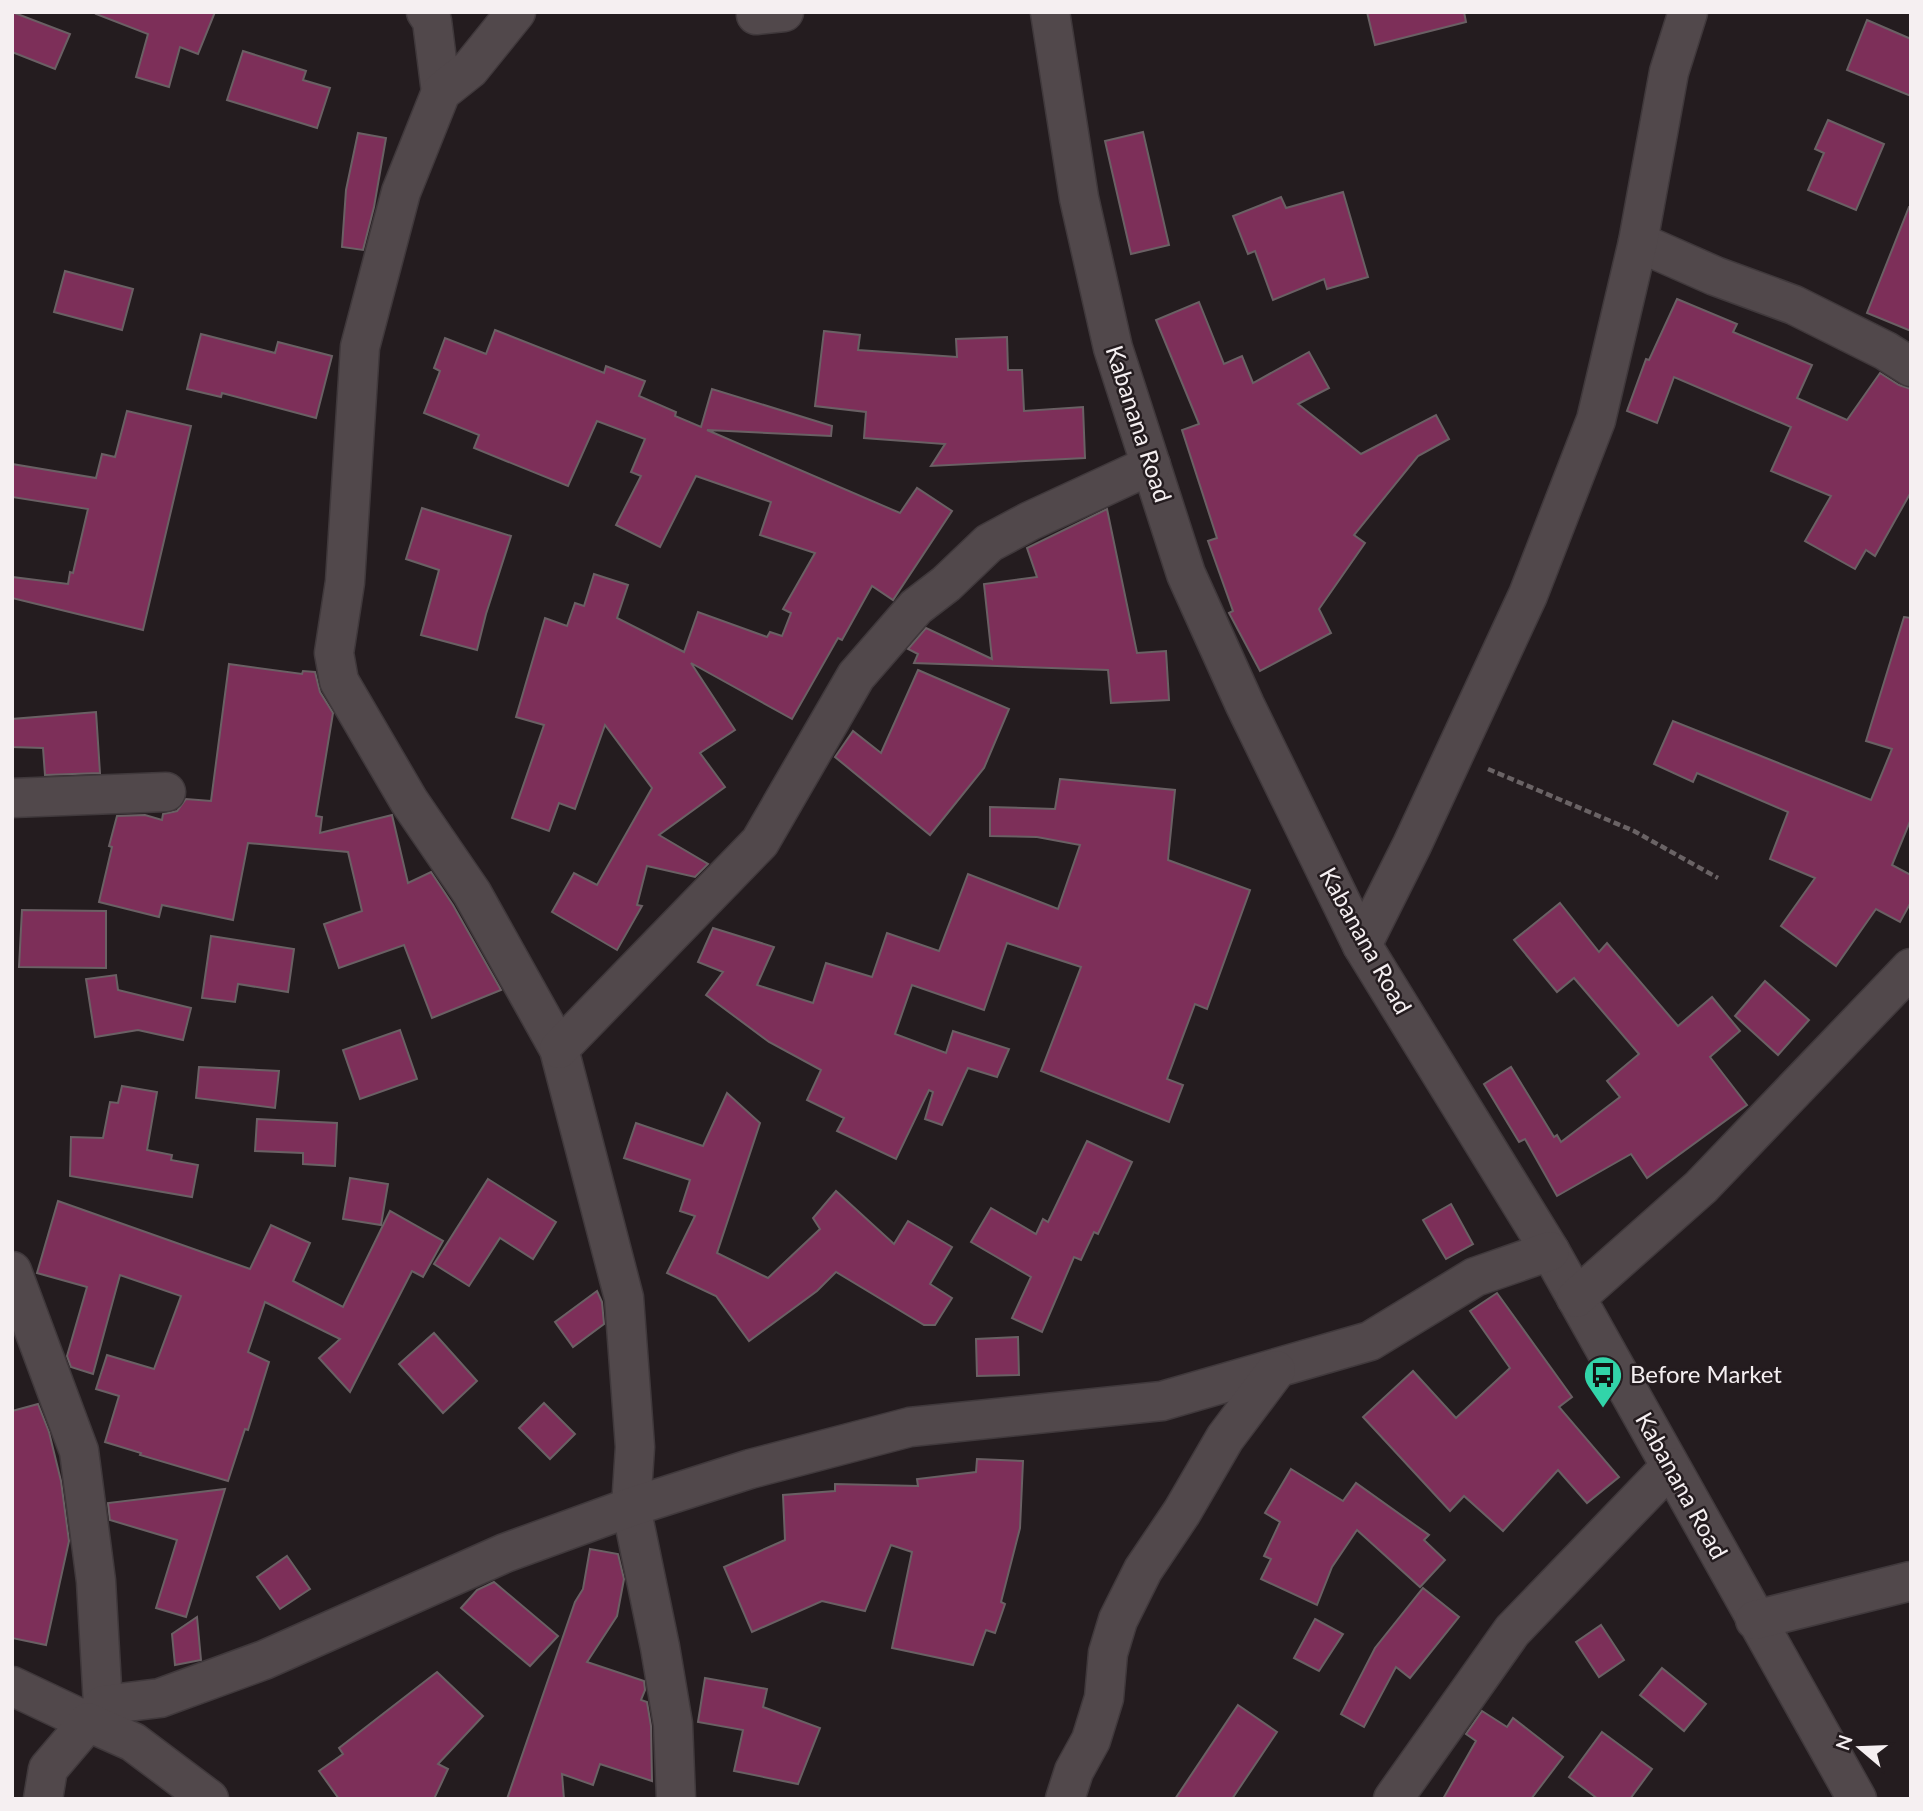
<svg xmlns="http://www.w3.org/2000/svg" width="1923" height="1811" viewBox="0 0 1923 1811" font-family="Lato,sans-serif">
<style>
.building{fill:#7d2f59;stroke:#6a6064;stroke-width:2}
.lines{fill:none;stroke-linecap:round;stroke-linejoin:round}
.minor-casing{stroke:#40393c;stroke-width:41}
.path{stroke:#6a6365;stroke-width:4.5;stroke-dasharray:7 3.5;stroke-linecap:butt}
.minor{stroke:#51484b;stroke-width:38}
.labels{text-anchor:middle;stroke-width:5;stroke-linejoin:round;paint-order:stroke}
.street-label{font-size:24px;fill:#f5eff1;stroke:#241c1f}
.poi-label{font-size:24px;fill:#f5eff1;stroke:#241c1f;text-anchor:start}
</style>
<rect width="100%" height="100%" fill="#241c1f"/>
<g class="building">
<path d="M12,12L70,34L55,69L12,52Z"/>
<path d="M97,12H215L198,54L180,47L169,87L136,77L148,34L96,14Z"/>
<path d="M1367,12H1464L1466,22L1375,45Z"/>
<path d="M1867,20L1911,39V96L1847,70Z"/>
<path d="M243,51L306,71L303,80L330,88L317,128L227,100Z"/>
<path d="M1828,120L1884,144L1856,210L1808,190L1824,153L1815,149Z"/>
<path d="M1143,132L1169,245L1131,254L1105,141Z"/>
<path d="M358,133L386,138L374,207L363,250L342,247L346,190Z"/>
<path d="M1343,192L1368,277L1327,289L1324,279L1273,300L1255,251L1248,254L1233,216L1281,197L1286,208Z"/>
<path d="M1909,207H1911V331L1867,313Z"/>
<path d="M65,271L133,289L122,330L54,312Z"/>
<path d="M1677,299L1737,324L1733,332L1812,365L1797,398L1847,420L1880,373L1899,385L1911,389V492L1875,556L1866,550L1855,569L1805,541L1831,496L1771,471L1791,427L1674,377L1657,423L1627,411L1646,359L1649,360Z"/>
<path d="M1199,302L1224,364L1242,356L1253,383L1309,352L1329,388L1298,404L1361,454L1436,415L1449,439L1418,456L1354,535L1365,543L1319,609L1331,633L1260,671L1229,613L1233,611L1208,541L1217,538L1182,430L1199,424L1156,320Z"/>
<path d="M495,330L604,373L606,366L645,381L639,396L676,412L675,416L701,427L712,389L832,426L831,436L707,430L900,513L917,488L952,511L893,600L872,586L842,640L838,638L792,719L691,663L735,730L700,753L725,787L659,835L708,864L695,877L647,866L637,905L642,906L617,950L552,912L574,873L597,885L652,788L605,725L575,809L559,803L549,831L512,818L544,725L516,717L545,618L567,626L575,603L584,606L594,574L628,585L617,618L684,652L698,612L767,637L770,632L782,636L791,613L783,609L815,553L760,535L771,502L696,476L660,547L616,525L641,476L631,472L645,439L597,421L568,486L474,448L479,435L424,413L440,371L434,368L445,338L486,354Z"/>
<path d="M824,331L860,335L858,350L957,357L956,339L1007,337L1008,370H1022L1024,411L1083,407L1085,458L931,466L945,444L864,438L866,412L815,406Z"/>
<path d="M201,334L275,353L278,342L332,356L316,418L222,393L221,397L187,389Z"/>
<path d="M127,411L191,426L143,630L12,598V577L68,584L70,572L73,573L88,509L12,497V464L96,478L102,454L115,457Z"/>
<path d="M422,508L511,536L486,614L477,650L421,635L439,570L406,559Z"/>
<path d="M1107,509L1137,653L1166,651L1169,700L1111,703L1108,670L914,663L918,654L908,649L926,628L992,659L984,584L1037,577L1027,548Z"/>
<path d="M1904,617L1911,618V819L1892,865L1911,875V902L1900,922L1876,909L1836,966L1781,926L1815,878L1770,859L1788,812L1697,773L1693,782L1654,764L1673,721L1871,800L1892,749L1866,741Z"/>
<path d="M229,664L302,674L303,671L315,672L320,692L333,713L316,816L322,817L320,833L392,815L408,883L431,872L453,905L501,990L432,1018L404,945L339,968L324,924L362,911L348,852L248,843L233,920L162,905L159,917L99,902L112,847L109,846L117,816L145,815L162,820L163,814L177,811L186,799L211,801Z"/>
<path d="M918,670L1009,709L984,768L930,835L835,757L853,731L881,753Z"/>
<path d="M96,712L100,773L45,775L43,748L12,747V719Z"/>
<path d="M1060,779L1175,790L1168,860L1250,890L1207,1009L1195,1004L1167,1079L1183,1085L1169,1122L1041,1071L1081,967L1007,943L984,1010L912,985L895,1034L946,1053L953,1031L1009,1049L997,1077L968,1068L942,1125L925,1119L933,1092L929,1090L896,1159L837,1131L844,1118L807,1100L821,1070L769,1042L706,995L723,972L698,962L713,928L774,947L757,985L813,1003L826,963L872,977L887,933L939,951L968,874L1058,909L1080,845L1037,837L990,836V807L1055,809Z"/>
<path d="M1560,903L1599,952L1607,943L1678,1026L1712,997L1740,1031L1710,1057L1747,1105L1647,1178L1631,1154L1557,1196L1525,1139L1519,1142L1484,1084L1511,1067L1554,1137L1557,1135L1561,1142L1620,1097L1607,1081L1639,1054L1574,978L1557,992L1514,940Z"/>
<path d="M22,910L106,911V968L19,967Z"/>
<path d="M211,936L294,949L288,992L238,984L235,1002L202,998Z"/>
<path d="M116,975L118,990L191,1008L183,1040L138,1030L95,1037L86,979Z"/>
<path d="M1765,981L1809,1020L1778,1055L1735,1016Z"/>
<path d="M400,1030L417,1079L360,1099L343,1050Z"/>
<path d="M199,1067L279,1071L275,1108L196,1098Z"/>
<path d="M122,1086L157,1092L147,1150L172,1155L171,1160L198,1165L192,1197L70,1176L71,1137L103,1138L110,1102L118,1103Z"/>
<path d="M727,1093L760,1123L717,1253L768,1278L820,1229L813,1218L836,1191L894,1244L908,1221L952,1247L930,1284L952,1298L935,1325H924L836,1272L817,1291L749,1341L716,1296L667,1273L695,1216L680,1211L690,1180L624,1158L636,1123L703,1146Z"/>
<path d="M257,1119L337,1123L335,1166L303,1164V1153L255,1151Z"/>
<path d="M1087,1141L1132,1162L1098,1234L1094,1232L1081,1260L1074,1257L1042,1332L1012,1318L1031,1277L971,1242L991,1208L1036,1234L1043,1219L1048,1222Z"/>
<path d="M350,1178L388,1184L381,1225L343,1219Z"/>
<path d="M488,1179L556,1222L533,1259L500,1238L469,1286L434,1264Z"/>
<path d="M58,1201L250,1269L271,1225L310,1243L293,1281L343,1307L390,1211L443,1241L423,1277L412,1271L350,1392L319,1358L340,1339L265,1302L248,1352L269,1362L248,1430L245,1429L228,1481L140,1455L141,1453L105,1442L119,1396L96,1389L107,1355L154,1369L181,1296L120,1275L93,1374L71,1367L67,1356L87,1287L37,1273Z"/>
<path d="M1451,1204L1473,1244L1446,1259L1423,1220Z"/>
<path d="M597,1291L602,1302L604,1324L573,1347L555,1322Z"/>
<path d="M1497,1293L1572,1397L1559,1407L1619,1477L1587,1503L1558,1470L1503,1531L1464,1496L1450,1511L1363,1417L1413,1371L1456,1418L1510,1368L1470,1311Z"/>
<path d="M434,1333L477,1381L443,1413L399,1364Z"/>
<path d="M1018,1337L1019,1375L977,1376L976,1339Z"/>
<path d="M544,1403L575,1434L550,1459L519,1428Z"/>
<path d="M38,1404L49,1432L61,1481L69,1541L46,1645L12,1638V1411Z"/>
<path d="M977,1459L1023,1461L1020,1528L1001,1602L1005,1604L995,1633L986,1630L973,1665L892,1648L912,1552L891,1545L865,1611L822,1601L752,1632L724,1567L785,1540L783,1495L835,1491V1484L918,1486L917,1479L976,1472Z"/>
<path d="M1291,1469L1343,1501L1356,1483L1429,1535L1424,1540L1445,1560L1420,1587L1357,1530L1332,1567L1317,1605L1261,1579L1271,1559L1264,1556L1280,1522L1265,1513Z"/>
<path d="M225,1489L186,1617L156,1608L177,1540L110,1520L108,1503Z"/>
<path d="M590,1549L618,1554L624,1579L617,1616L587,1662L644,1681L645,1690L641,1700L647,1702L651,1726L652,1781L600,1764L593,1785L562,1774L564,1799H507L575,1602L583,1589Z"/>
<path d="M287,1556L310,1589L280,1609L257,1577Z"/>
<path d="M494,1582L558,1636L530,1666L461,1608L477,1590Z"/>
<path d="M1423,1588L1459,1617L1410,1678L1396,1667L1364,1727L1341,1714L1375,1648Z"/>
<path d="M197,1617L201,1660L175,1665L172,1634Z"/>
<path d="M1315,1619L1343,1634L1319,1671L1294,1658Z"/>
<path d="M1601,1625L1624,1660L1599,1677L1576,1642Z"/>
<path d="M1662,1668L1706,1704L1684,1731L1640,1695Z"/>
<path d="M437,1672L483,1716L438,1764L448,1769L434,1799H339L319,1771L343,1754L339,1748Z"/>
<path d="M705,1678L767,1689L763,1707L820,1728L798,1784L734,1771L743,1730L698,1722Z"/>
<path d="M1238,1705L1277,1732L1232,1799H1175Z"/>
<path d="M1482,1711L1507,1727L1513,1718L1563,1757L1531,1799H1443L1476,1741L1466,1734Z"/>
<path d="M1602,1732L1652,1769L1630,1799H1598L1569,1777Z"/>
</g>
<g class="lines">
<g class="minor-casing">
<g id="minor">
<path d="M426,12L432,21L441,92"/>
<path d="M516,12L470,69L441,92L401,192L360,347L345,582L334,653L339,681L409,801L472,893L559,1049L624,1298L635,1447L631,1507L660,1647L673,1724L676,1799"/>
<path d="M1050,12L1079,198L1113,348L1186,574L1245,705L1362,945L1550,1251L1857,1799"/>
<path d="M756,15L784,12"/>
<path d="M1638,242L1715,276L1794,305L1886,351L1911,367"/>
<path d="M12,798L166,792"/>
<path d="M1362,945L1412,845L1528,595L1596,420L1638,242L1669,72L1688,12"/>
<path d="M559,1049L760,842L856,676L916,607L946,584L989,543L1030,521L1151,465"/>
<path d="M12,1271L79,1451L96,1581L103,1705"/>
<path d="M1576,1298L1701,1187L1911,968"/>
<path d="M1755,1620L1911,1581"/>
<path d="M12,1686L88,1722L103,1705L160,1698L264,1660L505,1553L631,1507L750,1469L910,1427L1162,1401L1370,1341L1475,1277L1550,1251"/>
<path d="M43,1799L48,1769L88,1722L133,1742L209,1799"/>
<path d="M1065,1799L1074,1771L1091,1740L1104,1698L1108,1653L1118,1620L1143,1570L1182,1512L1225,1438L1276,1370"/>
<path d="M1393,1799L1512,1631L1670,1467"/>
</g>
</g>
<path class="path" d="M1488,769L1634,831L1718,878"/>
<use href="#minor" class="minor"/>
</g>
<defs>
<g id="bus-pin" transform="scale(2.0125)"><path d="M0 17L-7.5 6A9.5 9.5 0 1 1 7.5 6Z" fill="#32d4a9" stroke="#241c1f"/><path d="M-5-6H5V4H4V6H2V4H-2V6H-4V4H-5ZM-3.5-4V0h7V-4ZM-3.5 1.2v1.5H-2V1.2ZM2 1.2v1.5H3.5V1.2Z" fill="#111"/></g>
</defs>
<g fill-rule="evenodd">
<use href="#bus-pin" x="1603" y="1375"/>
</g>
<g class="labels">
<g class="street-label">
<text transform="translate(1138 424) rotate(72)" y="8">Kabanana Road</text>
<text transform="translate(1365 941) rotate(61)" y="8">Kabanana Road</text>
<text transform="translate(1681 1486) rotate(61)" y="8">Kabanana Road</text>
</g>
<g class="poi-label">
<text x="1630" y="1383">Before Market</text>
</g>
</g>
<rect width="1923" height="1811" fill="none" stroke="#f5eff1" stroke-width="28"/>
<g transform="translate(1860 1748) rotate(289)" stroke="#241c1f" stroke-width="5" paint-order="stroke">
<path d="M0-5L12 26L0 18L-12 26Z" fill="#f5eff1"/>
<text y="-10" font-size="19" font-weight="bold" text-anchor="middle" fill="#f5eff1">N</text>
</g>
</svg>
